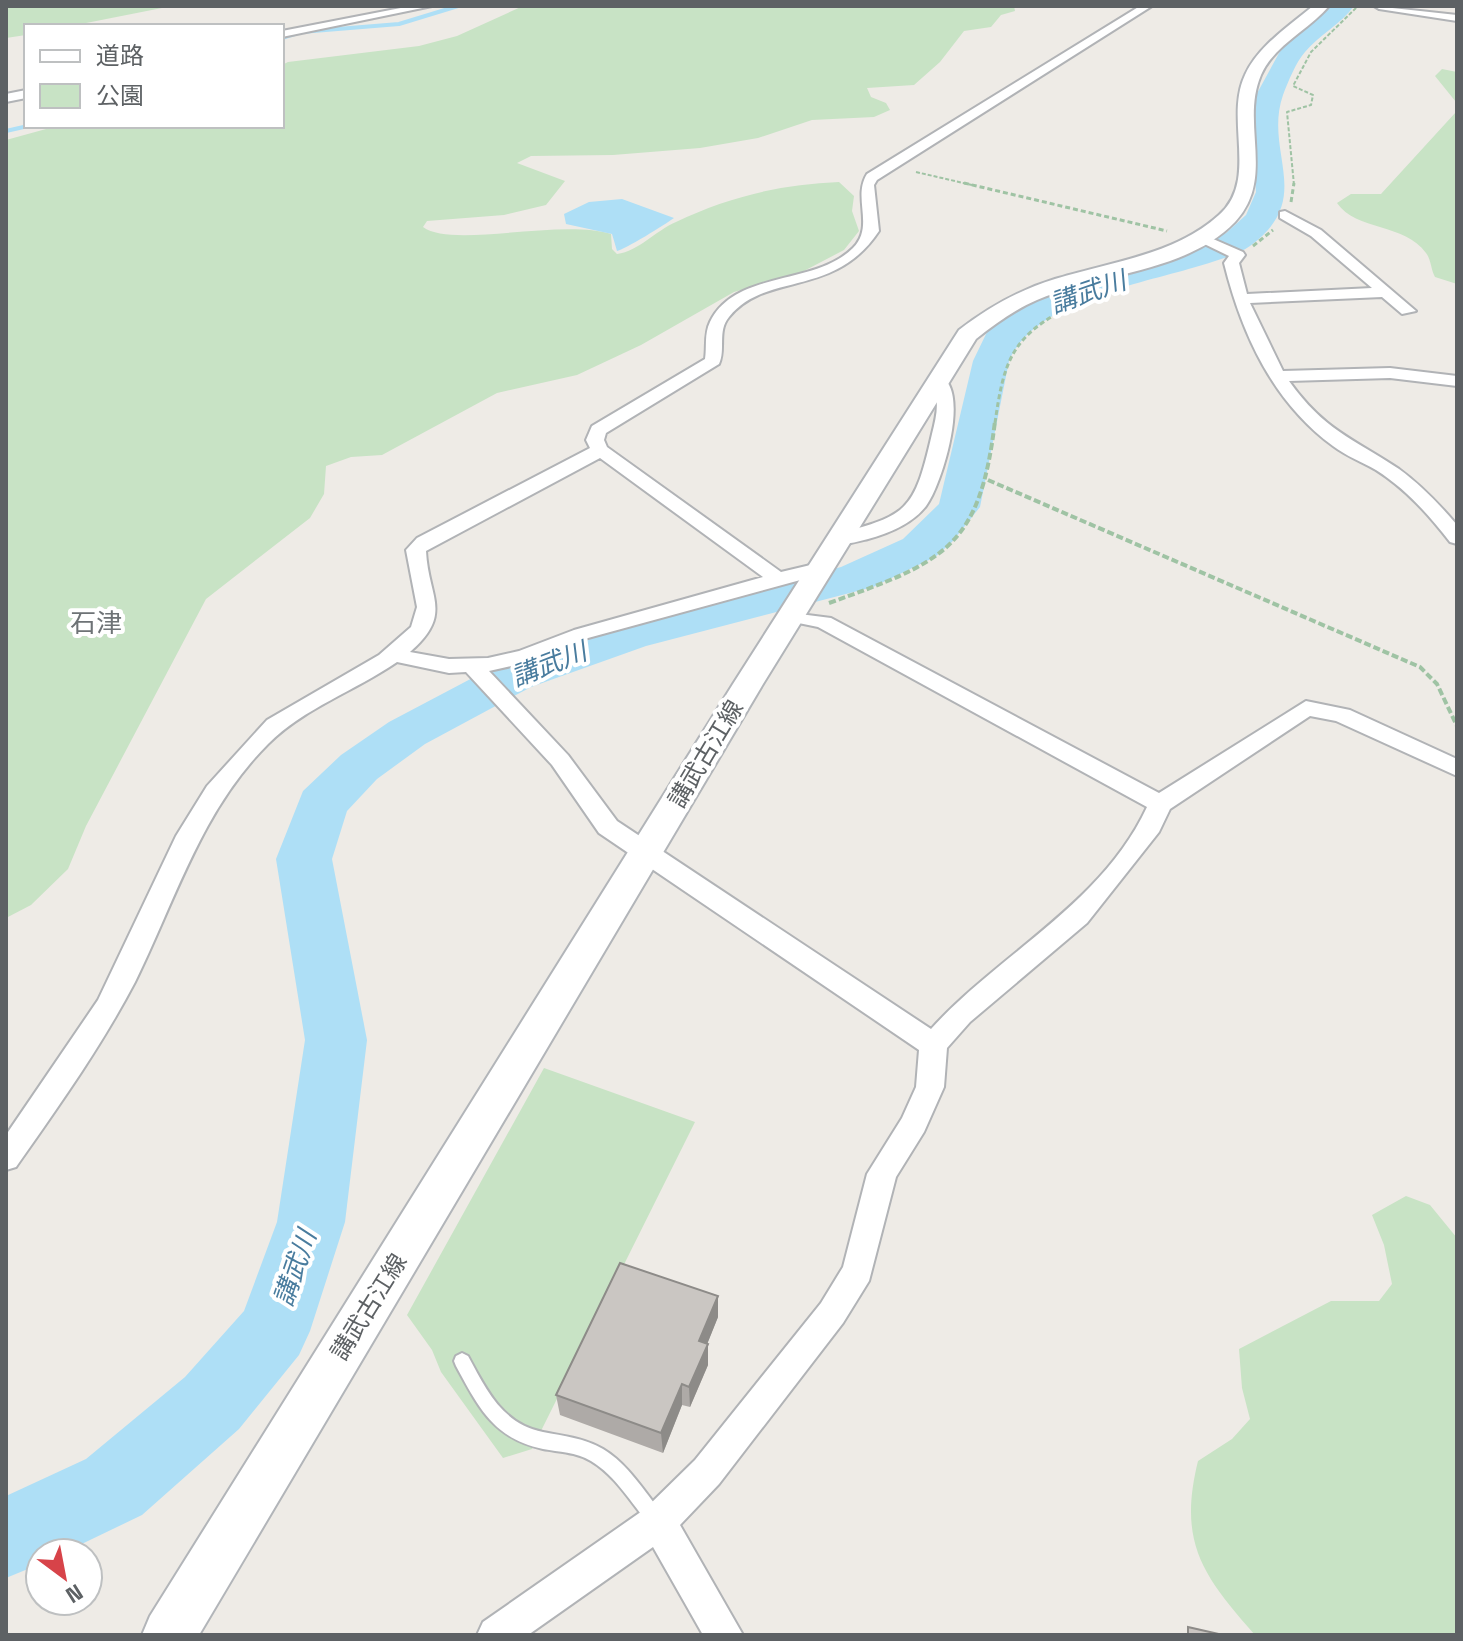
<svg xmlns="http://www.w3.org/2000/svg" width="1463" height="1641" viewBox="0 0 1463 1641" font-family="'Space Grotesk','Noto Sans JP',sans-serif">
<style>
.green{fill:#c8e3c5}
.water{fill:#aedff6}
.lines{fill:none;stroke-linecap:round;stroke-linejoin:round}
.stream{stroke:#aedff6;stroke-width:4}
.river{fill:#aedff6;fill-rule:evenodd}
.service-casing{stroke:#b1b3b6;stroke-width:4}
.minor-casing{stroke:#b1b3b6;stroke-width:4}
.secondary-casing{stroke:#b2b5b9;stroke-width:4}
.path-far2{stroke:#9fc3a4;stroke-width:2;stroke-dasharray:4 2;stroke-linecap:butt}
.path-far1{stroke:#9fc3a4;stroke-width:3;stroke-dasharray:5 3;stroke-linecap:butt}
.path{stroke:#9fc3a4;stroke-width:4;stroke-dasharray:7 3;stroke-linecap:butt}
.service{fill:#fff;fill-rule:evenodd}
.minor{fill:#fff;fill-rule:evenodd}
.secondary{fill:#fff;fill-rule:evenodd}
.wall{fill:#aeaaa7}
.shaded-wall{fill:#8d8b88}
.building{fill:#cac6c2;stroke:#8d8b88;stroke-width:2}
.labels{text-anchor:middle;stroke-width:8;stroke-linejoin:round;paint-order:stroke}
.street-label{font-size:24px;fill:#5d6164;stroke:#fff}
.water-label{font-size:26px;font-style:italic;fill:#497c9e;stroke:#fff}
.neighbourhood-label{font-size:26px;fill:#6e7376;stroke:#fff}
</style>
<rect width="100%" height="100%" fill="#eeebe6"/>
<g class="green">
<path d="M6,6H172L71,26H26V35L6,38Z"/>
<path d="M523,6H1014L1015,11L1001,15L991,27L964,31L940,62L914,85L867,88L871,97L886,103L890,110L874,117L812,120L758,138L700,148L613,155L531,156L517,163L565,181L546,205L504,215L427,221L423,227C453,249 560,218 611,234L612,249L617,254C639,251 655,231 676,222C728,197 782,184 839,182L854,196L852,211L859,231L844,250L802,272L734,292L641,345L577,375L497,393L382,455L351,457L326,466L324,494L310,518L206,599L86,826L68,869L31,905L6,918V140L57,126H282V65L288,62L419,46L457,36Z"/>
<path d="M1442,69L1457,72V284L1435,277C1431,270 1431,259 1426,253C1405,223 1356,231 1337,203L1351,194H1381L1456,112V102L1435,76Z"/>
<path d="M544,1068L695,1122L532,1449L503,1458L441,1372L432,1350L407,1315Z"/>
<path d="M1406,1196L1430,1205L1457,1238V1635H1255C1202,1575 1178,1542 1198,1461L1232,1439L1250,1419L1242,1388L1239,1349L1331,1301H1379L1392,1284L1384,1245L1372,1215Z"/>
</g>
<path class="water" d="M622,199L674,218C666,224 624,250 617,251L612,234L566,224L564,214L589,202Z"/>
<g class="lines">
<g class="stream">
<path d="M282,38L301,32L399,24L458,6"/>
<path d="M6,131L28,126"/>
</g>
<path class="river" d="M1328,6H1354C1341,24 1319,35 1305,52C1296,62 1288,82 1283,95C1263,153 1316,198 1250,246C1235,256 1215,261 1199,266C1141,284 1034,301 1009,361L980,507L952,542L935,557L873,587L646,646L531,687L425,744L377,779L347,811L332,859L367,1040L345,1222L310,1331L299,1355L239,1429L142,1515L63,1553H40V1564L6,1578V1496L86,1459L185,1377L244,1311L277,1222L305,1040L276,859L303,791L341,755L389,722L497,665L612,626L841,567L903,539L939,504L973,361L987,332L1013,309L1045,293L1198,245L1226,233L1246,215L1256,192L1250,129L1255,97L1284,44Z"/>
<g class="service-casing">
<path id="service" d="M462,1353L468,1356C486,1389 502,1424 543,1432C564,1436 584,1438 603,1449C628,1464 644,1491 662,1513L665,1519L662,1525L656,1528L650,1525C631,1503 616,1476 591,1461C576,1452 559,1452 543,1449C493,1438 479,1408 456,1366L454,1361L456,1356Z"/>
</g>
<g class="minor-casing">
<g id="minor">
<path d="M411,6H432L282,37V31Z"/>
<path d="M1140,6H1152L877,180L874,185L879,231C834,299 766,271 729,317C717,331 726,350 719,364L606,433L604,440L607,447L781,572L819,563L829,569L826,573L588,638L534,661L489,671L568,755L617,821L931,1029C1000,953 1102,904 1147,807L818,627L784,620L781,616L784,612L831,618L1159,793L1306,701L1350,710L1457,759V776L1336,721L1310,716L1170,809L1159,832L1087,923L970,1022L947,1048L944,1087L924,1132L896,1177L869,1281L843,1323L719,1484L680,1525L743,1635H703L653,1547L528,1635H477L483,1622L645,1509L695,1460L821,1303L843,1267L867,1174L902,1118L916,1087L919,1050L599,833L552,765L466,672L449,673L397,662C355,691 304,708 268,744C201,811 176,899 135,982C101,1047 58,1107 16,1167L6,1170V1135L98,1000L176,836L207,786L267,720L379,655L411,627L417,607L406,550L417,538L590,448L586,440L592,426L705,359C707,347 704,334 710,322C735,270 815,286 853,248C875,226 852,198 867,174ZM600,458L763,577L574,630L519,651L488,658L449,659L410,652C454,614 428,597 426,551Z"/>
<path d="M1374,6L1457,15V21L1379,9Z"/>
<path d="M26,90V98L6,102V94Z"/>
<path d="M1285,211L1321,230L1416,311L1402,314L1382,297L1250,303L1283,371L1390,368L1457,376V386L1390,378L1289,381C1324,430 1352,438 1399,469C1421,485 1440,505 1457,525V544L1450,542C1429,515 1406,489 1376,470C1362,462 1346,456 1333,446C1273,402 1242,335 1224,263L1229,256L1192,238L1204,235L1243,252L1245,255L1239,263L1247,294L1372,288L1311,236L1280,218V212Z"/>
<path d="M937,375C973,384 942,485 926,506C912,524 890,533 868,539C856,542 843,546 831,543L828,539L831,535C908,516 914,512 932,434C937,414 941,398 929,380Z"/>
</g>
</g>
<g class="secondary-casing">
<path id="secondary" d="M1313,6H1329C1309,30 1274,45 1261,75C1240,124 1276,178 1235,222C1186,273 1099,273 1037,300C1014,310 995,324 976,339L763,684L199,1635H142L150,1616L733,684L959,330C989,307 1019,290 1055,279C1110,262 1175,255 1219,215C1259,180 1224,119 1245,75C1258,46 1289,26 1313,6Z"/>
</g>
<g class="path-far2">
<path d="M916,172L972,185"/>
<path d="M1294,185L1287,112L1311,105L1313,95L1293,86L1311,52L1358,6"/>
</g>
<g class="path-far1">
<path d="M964,183L1167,231"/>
<path d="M1291,202L1294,183"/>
<path d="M1253,246L1273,230"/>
<path d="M995,423C1004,358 1013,335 1073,305"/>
</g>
<g class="path">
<path d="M988,480L1420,667L1437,684L1457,726"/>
<path d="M829,603C943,562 980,549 995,421"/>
</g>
<use href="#service" class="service"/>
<use href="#minor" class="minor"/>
<use href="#secondary" class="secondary"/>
</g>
<path class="wall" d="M718,1296V1317L707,1344L708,1365L690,1407L682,1405L663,1453L560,1415L556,1395Z"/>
<g class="shaded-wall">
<path d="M718,1296V1317L700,1362L699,1341Z"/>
<path d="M708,1344V1365L690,1407L689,1387Z"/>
<path d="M682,1384V1405L663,1453L661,1433Z"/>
</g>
<g class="building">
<path d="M620,1263L718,1296L699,1341L708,1344L689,1387L682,1384L661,1433L556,1395Z"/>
<path d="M1188,1627L1223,1635H1188Z"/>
</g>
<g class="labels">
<g class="street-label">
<text transform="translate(706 754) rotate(-59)" y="8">講武古江線</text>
<text transform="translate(369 1307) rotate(-58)" y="8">講武古江線</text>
</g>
<g class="water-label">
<text transform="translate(1088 292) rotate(-19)" y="9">講武川</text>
<text transform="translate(549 664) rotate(-21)" y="9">講武川</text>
<text transform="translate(295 1268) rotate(-71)" y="9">講武川</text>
</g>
<g class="neighbourhood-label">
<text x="96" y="632">石津</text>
</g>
</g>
<rect width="1463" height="1641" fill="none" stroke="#5d6164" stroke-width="16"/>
<rect x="24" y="24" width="260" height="104" fill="#ffffff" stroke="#bec0c1" stroke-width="2"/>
<rect x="40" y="50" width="40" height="12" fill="#ffffff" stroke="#bec0c1" stroke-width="2"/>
<text x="96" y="64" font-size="24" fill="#5d6164">道路</text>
<rect x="40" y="84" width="40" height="24" fill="#c8e3c5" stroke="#bec0c1" stroke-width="2"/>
<text x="96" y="104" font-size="24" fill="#5d6164">公園</text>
<g transform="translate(64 1577) rotate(148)"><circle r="38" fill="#ffffff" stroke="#bec0c1" stroke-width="2"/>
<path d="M0-6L14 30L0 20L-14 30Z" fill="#d74349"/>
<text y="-12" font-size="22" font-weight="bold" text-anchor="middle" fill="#5d6164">N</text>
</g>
</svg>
